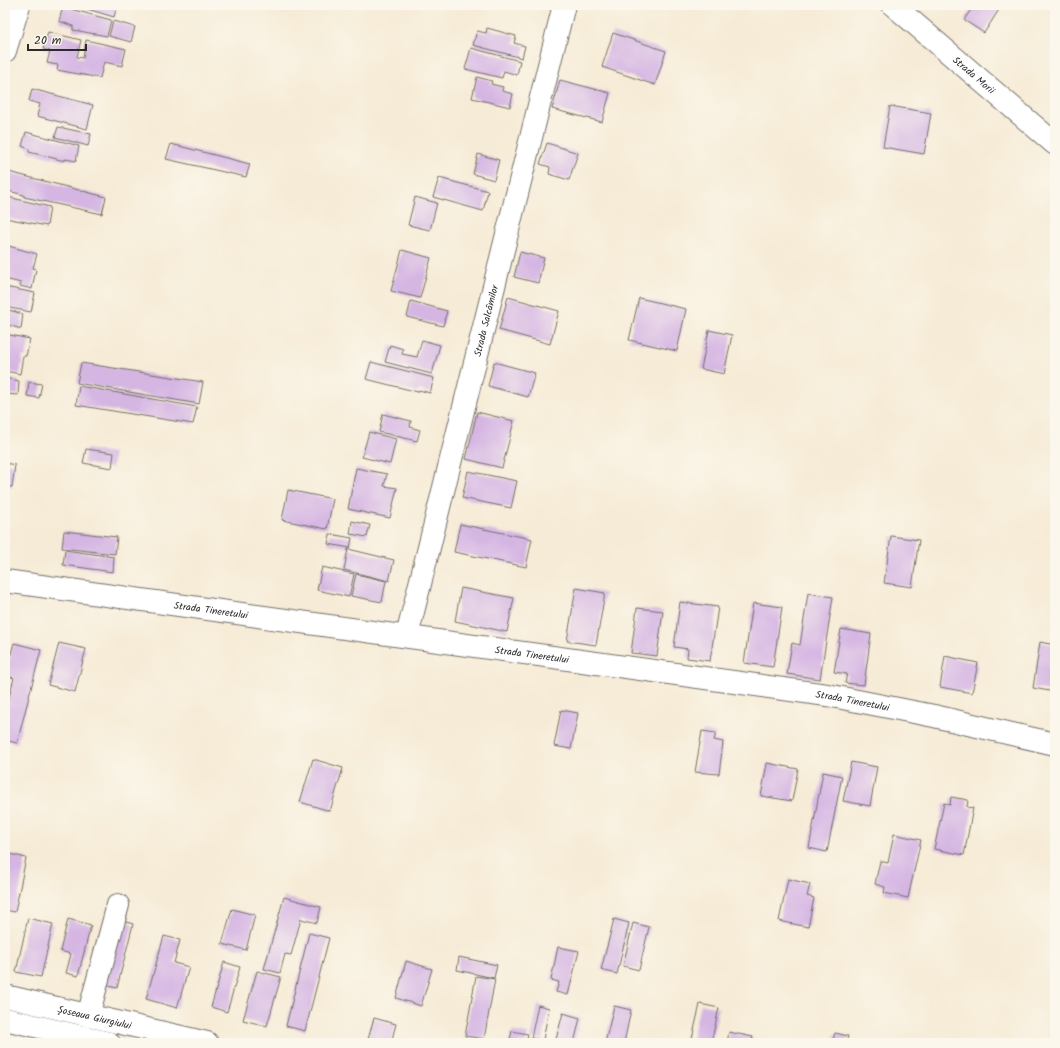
<svg xmlns="http://www.w3.org/2000/svg" width="1060" height="1048" viewBox="0 0 1060 1048" font-family="Kalam,sans-serif">
<style>
.building{fill:#d5b6e3}
.lines{fill:none;stroke-linecap:round;stroke-linejoin:round}
.minor-casing{stroke:#726e67;stroke-width:24}
.trunk-casing{stroke:#726e67;stroke-width:24}
.minor{stroke:#fff;stroke-width:22}
.trunk{stroke:#fff;stroke-width:22}
.labels{text-anchor:middle;stroke-width:3.5;stroke-linejoin:round;paint-order:stroke}
.street-label{font-size:10px;fill:#2b2b2b;stroke:#fbf7ec}
</style>
<rect width="100%" height="100%" fill="#fbf7ec"/>
<filter id="ink" filterUnits="userSpaceOnUse"><feTurbulence type="fractalNoise" baseFrequency=".025" numOctaves="2"/><feDisplacementMap in="SourceGraphic" scale="8" xChannelSelector="R" yChannelSelector="G"/><feConvolveMatrix kernelMatrix="1 2 1 2 8 2 1 2 1" color-interpolation-filters="sRGB"/></filter>
<filter id="wash" filterUnits="userSpaceOnUse"><feTurbulence type="fractalNoise" baseFrequency=".012" numOctaves="4" result="noise"/><feDisplacementMap in="SourceGraphic" scale="16" xChannelSelector="R" yChannelSelector="G"/><feGaussianBlur stdDeviation="0.9" result="paint"/><feColorMatrix in="noise" values="0 0 0 0 0 0 0 0 0 0 0 0 0 0 0 0 0 1.4 0 .05"/><feComposite in="paint" operator="in"/></filter>
<g filter="url(#wash)">
<rect width="100%" height="100%" fill="#f6ebd6"/>
<g id="blocks">
<g class="building">
<path d="M74,5H117L114,17Z"/>
<path d="M974,5H1002L984,33L964,20Z"/>
<path d="M63,7L111,20L107,36L73,30V26L59,21Z"/>
<path d="M113,21L135,27L131,42L109,36Z"/>
<path d="M487,28L516,36L514,43L525,46L522,58L473,45L477,31L486,33Z"/>
<path d="M48,32L81,40L77,57L83,58L86,40L126,49L122,66L104,62L100,78L57,70L58,65L47,63L50,51L43,49Z"/>
<path d="M613,33L666,51L655,85L602,67Z"/>
<path d="M471,48L520,61L517,75L504,71L502,78L465,69Z"/>
<path d="M477,77L492,81L491,84L503,87L502,91L513,94L510,107L472,98Z"/>
<path d="M560,80L610,93L602,122L552,109Z"/>
<path d="M32,89L93,105L87,129L37,116L40,104L29,101Z"/>
<path d="M890,106L931,113L924,154L883,147Z"/>
<path d="M58,127L91,134L88,146L55,137Z"/>
<path d="M26,132L79,146L76,161L65,159V161L29,152V149L22,146Z"/>
<path d="M547,143L578,153L569,180L549,174L550,167L540,164Z"/>
<path d="M171,144L250,164L246,177L166,159Z"/>
<path d="M478,154L499,160L494,180L473,174Z"/>
<path d="M5,171L106,197L102,214L24,197V195L5,190Z"/>
<path d="M439,178L488,191L483,211L433,197Z"/>
<path d="M8,197L50,207L47,226L5,218V201Z"/>
<path d="M415,197L437,203L430,230L408,225Z"/>
<path d="M5,245L37,254L33,268L36,269L32,289L20,286L21,283L5,279Z"/>
<path d="M402,250L431,258L420,298L391,291Z"/>
<path d="M520,252L544,258L538,283L514,277Z"/>
<path d="M5,287L35,293L31,312L5,307Z"/>
<path d="M508,297L559,311L550,344L499,330Z"/>
<path d="M639,298L686,309L677,351L629,340Z"/>
<path d="M411,301L447,311L443,326L407,317Z"/>
<path d="M5,309L23,314L21,329L5,324Z"/>
<path d="M709,330L732,335L724,374L701,369Z"/>
<path d="M5,334L30,339L26,356H23L20,374L5,371Z"/>
<path d="M422,340L440,345L432,374L385,362L390,345L403,349L402,354L417,357Z"/>
<path d="M371,362L434,378L430,393L419,390L418,392L366,379Z"/>
<path d="M494,362L535,373L528,397L488,386Z"/>
<path d="M81,363L203,382L199,404L77,383Z"/>
<path d="M5,378L19,381L18,395L5,394Z"/>
<path d="M29,382L42,384L39,398L27,396Z"/>
<path d="M79,386L197,407L193,424L76,405Z"/>
<path d="M477,412L514,421L502,468L466,459Z"/>
<path d="M383,414L411,421L410,427L420,430L417,441L379,432Z"/>
<path d="M369,432L396,439L390,464L362,457Z"/>
<path d="M86,449L114,453L112,468L83,463Z"/>
<path d="M5,463L15,465L12,487L5,486Z"/>
<path d="M356,468L387,474L384,486L397,488L390,518L348,509Z"/>
<path d="M468,471L517,481L511,508L462,498Z"/>
<path d="M288,490L333,499L327,529L282,520Z"/>
<path d="M352,521L370,525L367,537L350,534Z"/>
<path d="M460,524L532,539L526,567L454,552Z"/>
<path d="M64,531L117,537L115,554L62,548Z"/>
<path d="M330,534L352,538L350,548L328,544Z"/>
<path d="M891,536L919,540L912,587L884,583Z"/>
<path d="M348,549L394,560L389,581L344,570Z"/>
<path d="M65,550L114,557L113,572L63,565Z"/>
<path d="M322,567L354,574L349,597L317,590Z"/>
<path d="M356,574L386,581L382,602L351,596Z"/>
<path d="M461,588L514,598L507,632L455,621Z"/>
<path d="M576,588L605,593L596,645L567,641Z"/>
<path d="M808,593L833,597L820,679L787,674L792,643L800,645Z"/>
<path d="M680,602L718,607L710,661L687,658L688,649L674,647Z"/>
<path d="M753,603L782,607L773,667L744,663Z"/>
<path d="M637,608L663,611L657,656L631,653Z"/>
<path d="M841,629L871,634L864,685L845,683L847,674L834,672Z"/>
<path d="M1040,642L1055,645V692L1033,688Z"/>
<path d="M14,643L41,650L17,743L5,740V712L14,678L5,675Z"/>
<path d="M59,643L86,649L75,692L48,685Z"/>
<path d="M945,656L978,663L972,693L940,687Z"/>
<path d="M561,710L578,713L571,749L554,746Z"/>
<path d="M702,731L716,733L714,740L723,742L719,774L695,772Z"/>
<path d="M313,759L343,768L330,811L300,802Z"/>
<path d="M851,762L877,767L870,806L843,801Z"/>
<path d="M767,763L798,769L792,801L761,796Z"/>
<path d="M823,772L842,776L827,852L809,848Z"/>
<path d="M951,797L968,800L967,807L973,808L964,855L934,849L944,803L950,805Z"/>
<path d="M894,834L921,840L908,898L884,893L885,887L875,884L880,861L888,863Z"/>
<path d="M10,854L26,858L15,912L5,910V879Z"/>
<path d="M788,879L810,884L807,896L814,898L808,927L779,921Z"/>
<path d="M284,897L321,907L317,923L301,919L291,955L285,954L280,973L264,969Z"/>
<path d="M232,909L255,915L246,950L222,944Z"/>
<path d="M28,918L53,924L41,977L16,972Z"/>
<path d="M68,919L91,925L78,976L66,973L71,954L60,951Z"/>
<path d="M117,919L133,924L117,988L100,984Z"/>
<path d="M614,919L629,923L617,974L601,970Z"/>
<path d="M633,923L649,927L639,970L623,966Z"/>
<path d="M309,933L329,938L305,1031L286,1026Z"/>
<path d="M164,936L180,940L174,963L189,967L177,1008L146,999Z"/>
<path d="M558,947L579,951L568,995L556,992L559,982L551,980Z"/>
<path d="M459,957L497,965L494,978L457,970Z"/>
<path d="M406,961L432,969L421,1006L396,998Z"/>
<path d="M224,962L240,967L227,1012L211,1007Z"/>
<path d="M257,971L281,977L267,1026L243,1020Z"/>
<path d="M476,976L495,979L484,1039L465,1036Z"/>
<path d="M700,1004L719,1008L711,1043H691Z"/>
<path d="M538,1005L549,1008L543,1040L531,1038Z"/>
<path d="M614,1006L631,1010L624,1043H605Z"/>
<path d="M563,1013L580,1018L574,1043H555Z"/>
<path d="M374,1018L396,1024L391,1043H367Z"/>
<path d="M512,1031L528,1034L526,1043H509Z"/>
<path d="M729,1032L753,1037L751,1043H727Z"/>
<path d="M835,1033L848,1036L846,1043H832Z"/>
</g>
</g>
</g>
<g filter="url(#ink)">
<use href="#blocks" fill-opacity="0" stroke="#726e67" stroke-width="1"/>
<g class="lines">
<g class="minor-casing">
<g id="minor">
<path id="s1" d="M893,5L1055,144"/>
<path d="M5,51L19,5"/>
<path id="s2" d="M5,581L827,695L934,716L1055,744"/>
<path id="s3" d="M407,636L564,5"/>
<path d="M88,1016L118,905"/>
</g>
</g>
<g class="trunk-casing">
<g id="trunk">
<path id="s4" d="M5,996L207,1043"/>
<path d="M5,1019L109,1043"/>
</g>
</g>
<use href="#minor" class="minor"/>
<use href="#trunk" class="trunk"/>
</g>
</g>
<g class="labels">
<g class="street-label">
<text dy="4" stroke="none"><textPath href="#s1" startOffset="107">Strada Morii</textPath></text>
<text dy="4" stroke="none"><textPath href="#s3" startOffset="325">Strada Salcâmilor</textPath></text>
<text dy="4" stroke="none"><textPath href="#s2" startOffset="208">Strada Tineretului</textPath></text>
<text dy="4" stroke="none"><textPath href="#s2" startOffset="532">Strada Tineretului</textPath></text>
<text dy="4" stroke="none"><textPath href="#s2" startOffset="856">Strada Tineretului</textPath></text>
<text dy="4" stroke="none"><textPath href="#s4" startOffset="92">Șoseaua Giurgiului</textPath></text>
</g>
</g>
<rect width="1060" height="1048" fill="none" stroke="#fbf7ec" stroke-width="20"/>
<path d="M28 44v6h58v-6" fill="none" stroke="#2b2b2b" stroke-width="2"/>
<text x="34" y="44" font-size="12" fill="#2b2b2b" stroke="#fbf7ec" stroke-width="3" paint-order="stroke">20 m</text>
</svg>
